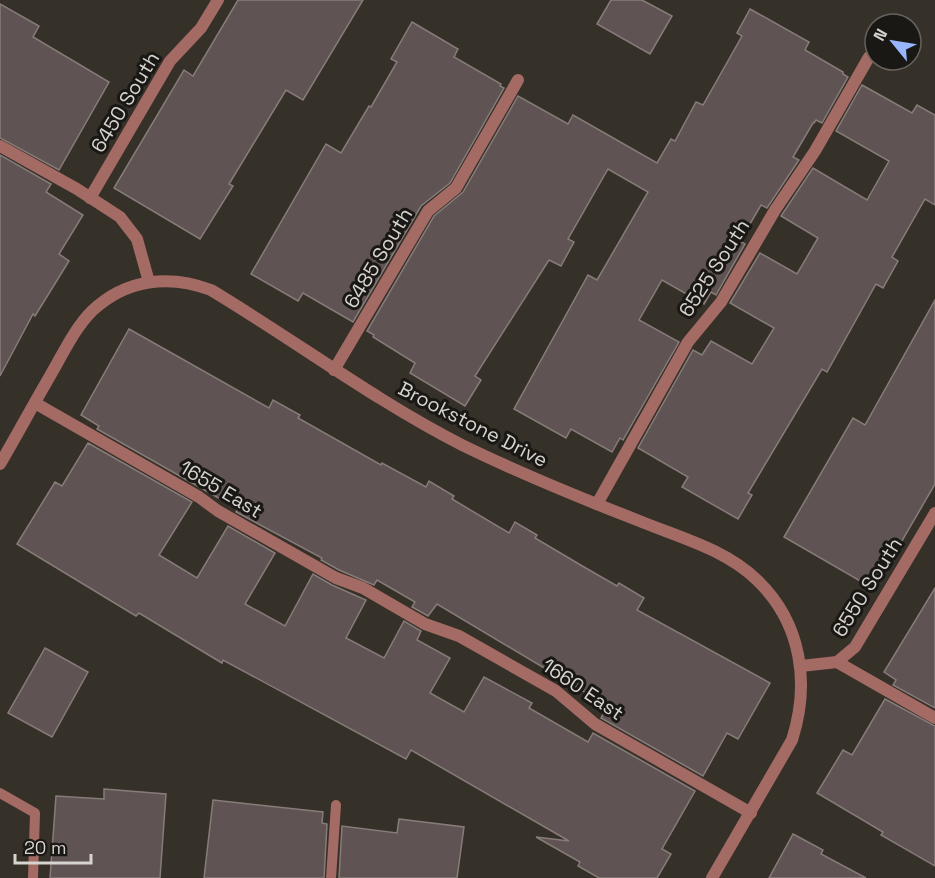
<svg xmlns="http://www.w3.org/2000/svg" width="935" height="878" viewBox="0 0 935 878" font-family="'Space Grotesk',sans-serif">
<style>
.building{fill:#5f5453;stroke:#877c7a;stroke-width:1.5}
.lines{fill:none;stroke-linecap:round;stroke-linejoin:round}
.lane{stroke:#a46b65;stroke-width:10}
.street{stroke:#a46b65;stroke-width:12}
.labels{text-anchor:middle;stroke-width:6;stroke-linejoin:round;paint-order:stroke}
.street-label{font-size:20px;fill:#d7d4cf;stroke:#1a1815}
</style>
<rect width="100%" height="100%" fill="#353028"/>
<g class="building">
<path d="M238,0H363L303,100L286,90L229,184L233,186L200,239L114,188L184,70L193,76Z"/>
<path d="M611,0H642L672,16L650,54L597,24Z"/>
<path d="M0,4L39,26L33,37L109,82L59,170L0,138Z"/>
<path d="M750,9L809,42L805,50L843,72V74L848,77L822,123L816,120L814,123H813L793,157L799,160L767,208L761,205L740,241L745,244L716,295L711,292L704,304L662,280L639,320L679,342L623,440L620,438L612,452L571,429L566,438L514,409L588,275L597,280L648,192L608,169L568,239L574,242L561,266L549,260L475,376L481,380L465,406L410,373L415,363L373,337L374,335L367,331L434,216L463,192L518,96L568,124L573,115L657,163L671,139L675,141L696,102L703,105L742,36L737,33Z"/>
<path d="M412,22L458,49L454,57L501,84L500,86L504,88L450,183L421,206L353,322L303,293L298,301L251,274L326,144L341,153L369,106L371,107L397,62L391,59Z"/>
<path d="M862,85L912,113L917,105L935,115V205L925,199L892,257L898,261L883,288L876,284L827,372L822,369L748,493L752,495L738,519L682,487L688,477L638,448L693,350L702,355L711,341L752,364L774,328L730,303L760,253L797,274L818,238L781,216L813,168L867,200L889,161L836,131Z"/>
<path d="M0,155L51,184L46,192L83,215L59,254L69,261L35,316L33,314L0,376Z"/>
<path d="M935,300V484L874,589L784,537L853,418L865,425Z"/>
<path d="M129,329L269,408L273,400L300,415L298,418L381,465L382,463L426,487L429,481L454,496L452,499L509,533L515,522L537,535L535,538L584,567L617,586L619,583L644,598L637,610L770,683L738,739L727,733L703,776L601,718L608,706L437,604L428,616L412,607L415,602L377,580L374,585L339,570L321,560L322,558L236,512L238,509L97,429L99,426L81,415Z"/>
<path d="M88,443L192,502L159,555L197,578L228,526L275,553L245,604L285,626L313,574L332,585L366,600L346,638L384,658L404,621L421,631L417,640L450,658L430,693L464,712L484,677L532,703L529,708L588,742L593,733L695,791L662,849L671,854L657,878H599L578,866L580,862L536,837L569,841L411,750L406,759L223,660L222,663L139,613L136,616L17,544L55,482L62,486Z"/>
<path d="M935,588V708L893,685L896,680L884,672Z"/>
<path d="M45,648L88,672L52,737L8,713Z"/>
<path d="M885,699L935,726V866L881,835L883,832L817,793L843,750L852,755Z"/>
<path d="M104,789L166,794L160,878H50L56,796L104,799Z"/>
<path d="M213,800L323,812L322,823L327,824L324,878H204Z"/>
<path d="M399,819L464,827L457,878H339L342,826L397,833Z"/>
<path d="M793,834L823,850L821,854L866,878H769Z"/>
</g>
<g class="lines">
<g class="lane">
<path d="M0,793L35,813L33,878"/>
<path d="M331,878L336,805"/>
</g>
<g class="street">
<path d="M0,146L77,189L120,217L137,239L149,282"/>
<path d="M90,198L170,61L201,28L218,0"/>
<path d="M334,370L428,211L456,188L518,80"/>
<path d="M35,403L199,497L218,511L336,578L363,588L425,624L459,636L556,691L595,724L751,813"/>
<path d="M0,464C17,435 33,405 50,376C63,354 74,329 92,311C126,279 169,274 211,290C296,341 374,400 462,445C519,473 578,497 637,520C678,537 726,549 758,581C802,624 810,684 792,740L712,878"/>
<path d="M597,504L688,342L721,302L775,210L815,151L869,57"/>
<path d="M837,662L935,718"/>
<path d="M801,666L837,662L855,647L935,513"/>
</g>
</g>
<g class="labels">
<g class="street-label">
<text transform="translate(125 102) rotate(-59)" y="7">6450 South</text>
<text transform="translate(378 258) rotate(-59)" y="7">6485 South</text>
<text transform="translate(714 268) rotate(-57)" y="7">6525 South</text>
<text transform="translate(473 424) rotate(27)" y="7">Brookstone Drive</text>
<text transform="translate(221 489) rotate(31)" y="7">1655 East</text>
<text transform="translate(867 587) rotate(-58)" y="7">6550 South</text>
<text transform="translate(583 689) rotate(34)" y="7">1660 East</text>
</g>
</g>
<g transform="translate(893 42) rotate(300)"><circle r="28" fill="#1a1815" stroke="#66635f" stroke-width="1.5"/>
<path d="M0-4.5L10 22L0 15L-10 22Z" fill="#99b5fd"/>
<text y="-9" font-size="16" font-weight="bold" text-anchor="middle" fill="#d7d4cf">N</text>
</g>
<path d="M15 854v9h76v-9" fill="none" stroke="#d7d4cf" stroke-width="3"/>
<text x="24" y="854" font-size="18" fill="#d7d4cf" stroke="#1a1815" stroke-width="4.5" paint-order="stroke">20 m</text>
</svg>
